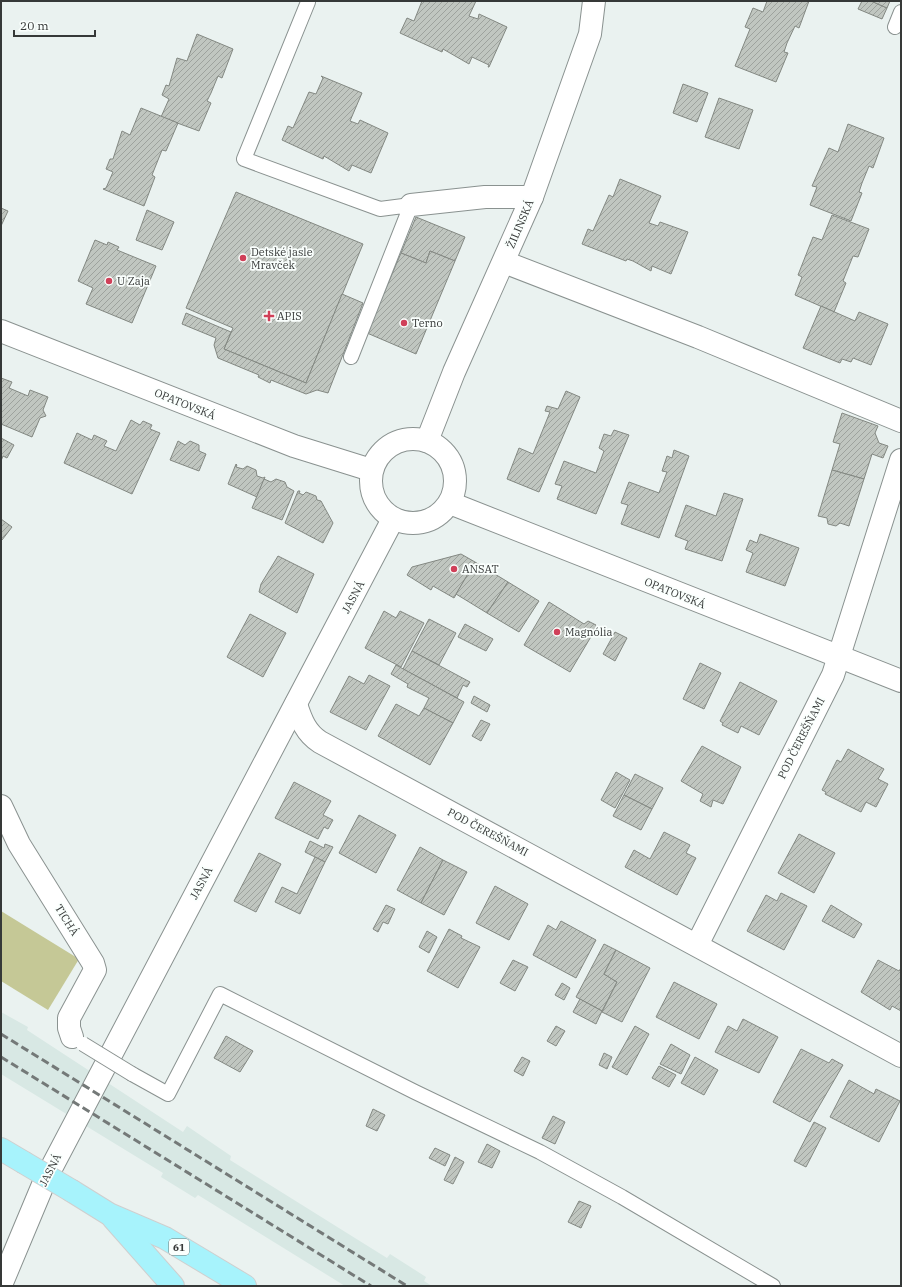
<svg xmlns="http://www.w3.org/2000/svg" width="902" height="1287" viewBox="0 0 902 1287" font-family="'IBM Plex Serif',serif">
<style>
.built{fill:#d8e8e4}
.green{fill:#c5c896}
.building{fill:url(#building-hatch);stroke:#838882}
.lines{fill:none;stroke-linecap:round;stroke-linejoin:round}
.lane-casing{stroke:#8a9290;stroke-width:16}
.street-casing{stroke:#8a9290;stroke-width:24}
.primary-casing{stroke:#cfcfcf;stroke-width:24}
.lane{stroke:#fff;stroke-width:14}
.street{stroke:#fff;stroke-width:22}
.primary{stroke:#a7f3fc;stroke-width:22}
.rail{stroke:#747978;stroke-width:3;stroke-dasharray:8 4;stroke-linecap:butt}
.lane-bridge-casing{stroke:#8a9290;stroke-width:16;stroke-linecap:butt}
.primary-bridge-casing{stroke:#cfcfcf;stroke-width:24;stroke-linecap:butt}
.lane-bridge{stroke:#fff;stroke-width:14}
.primary-bridge{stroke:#a7f3fc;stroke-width:22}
.poi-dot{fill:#d04059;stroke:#fafffd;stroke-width:1.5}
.labels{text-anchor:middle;stroke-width:3.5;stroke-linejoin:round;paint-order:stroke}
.shield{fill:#fafffd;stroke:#717473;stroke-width:1}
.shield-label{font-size:10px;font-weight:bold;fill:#363938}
.street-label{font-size:11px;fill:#363938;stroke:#fafffd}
.poi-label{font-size:11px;fill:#363938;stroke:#fafffd;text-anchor:start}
</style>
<defs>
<pattern id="building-hatch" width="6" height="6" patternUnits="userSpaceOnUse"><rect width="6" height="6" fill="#c0c6c0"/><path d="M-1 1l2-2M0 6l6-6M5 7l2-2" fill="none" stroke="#9da29d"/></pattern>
</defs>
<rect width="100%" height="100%" fill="#eaf2f0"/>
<path class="built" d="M1,1012L28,1027L27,1030L183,1132L187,1126L231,1156L230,1160L387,1258L390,1254L426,1277L424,1281L432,1286H345L198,1195L195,1198L161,1177L163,1173L1,1074Z"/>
<path class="green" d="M1,911L79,959L48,1010L1,981Z"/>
<g class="building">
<path d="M422,1H476L469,16L478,19L479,14L507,27L489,67H488L489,65L472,57L469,64L443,49L442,52L400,33L407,18L414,21Z"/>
<path d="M767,1H809L799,28L795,26L787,43L784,52L788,53L776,82L735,66L750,29L745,27L753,8L763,12Z"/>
<path d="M862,1H871L887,8L882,19L858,9Z"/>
<path d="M871,1H890L887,8Z"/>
<path d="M197,34L233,49L222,78L218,76L211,93L207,101L211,103L199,131L161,117L169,99L162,95L166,85L169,86L177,58L187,61Z"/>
<path d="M321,76L362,93L350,121L358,124L360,120L388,133L371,173L352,165L349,171L324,156L323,159L282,140L288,126L293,128L309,92L316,94L323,78Z"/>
<path d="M683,84L708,93L697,122L673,113Z"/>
<path d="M719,98L753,110L739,149L705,137Z"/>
<path d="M141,108L178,123L166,151L162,150L152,175L155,177L144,206L103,189L106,188L113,172L106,169L110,159H113L122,131L130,135Z"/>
<path d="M848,124L884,138L873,168L869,166L862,183L859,192L862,193L851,221L810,205L817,187L812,186L829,148L838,152Z"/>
<path d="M620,179L661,196L649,223L658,226L660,222L688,232L671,274L652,266L651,271L633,261L627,259L626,261L582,244L588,229L593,231L609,195L613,197Z"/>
<path d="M236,192L363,244L306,383L224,349L233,328L186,308Z"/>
<path d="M1,208L8,211L1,226Z"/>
<path d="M147,210L174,222L162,250L136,240Z"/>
<path d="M832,215L869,229L858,257L853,256L843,281L846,283L834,312L795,295L802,277L798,275L813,237L822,240Z"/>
<path d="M416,217L465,237L455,261L430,251L426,263L401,253Z"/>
<path d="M95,240L107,245L108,242L119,247L117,250L156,266L132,323L86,304L93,288L78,281Z"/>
<path d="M430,251L455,261L416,354L367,333L401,253L426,263Z"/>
<path d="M342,294L363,303L328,393L317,390L306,394L271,380L270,383L258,377L259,375L218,358L214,345L216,338L182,324L186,313L231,332L224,349L306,383Z"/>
<path d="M821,306L855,321L859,312L888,324L871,365L853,358L851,362L842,359L840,363L803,348Z"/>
<path d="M1,378L12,382L9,388L28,396L30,390L48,397L43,410L46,416L40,418L32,437L1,424Z"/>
<path d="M566,391L580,397L539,492L507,479L519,448L533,454L550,412L545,411L547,406L558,409Z"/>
<path d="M842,413L878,426L875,433L879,443L888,446L883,458L872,454L864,479L832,470L840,444L833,442Z"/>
<path d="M131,420L140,425L143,421L152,425L150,429L160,433L132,494L64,463L77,433L92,440L94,435L107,441L104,446L116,451Z"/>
<path d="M614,430L629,435L596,514L557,499L562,486L555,484L564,461L596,473L604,451L599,448L604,434L611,436Z"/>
<path d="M1,438L14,445L7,458L3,456L1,461Z"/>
<path d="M178,441L185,445L190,441L199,445V451L206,454L199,471L170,460Z"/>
<path d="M674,450L689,456L659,538L621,524L628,505L621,503L629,482L659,493L667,472L662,471L667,456L672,458Z"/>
<path d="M236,464L237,465L236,467L243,469L247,466L256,470L257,476L263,478L265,477L257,497L228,484Z"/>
<path d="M832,470L864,479L849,526L840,523L836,526L828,524L827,518L818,516Z"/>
<path d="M264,479L271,482L276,479L285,482L287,487L294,491L282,520L252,508Z"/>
<path d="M298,491H300L299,493L303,495L306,492L316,496L317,500L321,501L333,523L323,543L285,523Z"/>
<path d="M724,493L743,499L722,561L685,549L688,541L675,536L686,505L716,516Z"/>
<path d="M1,519L12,527L2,540H1Z"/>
<path d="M760,534L799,548L785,586L746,572L753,553L746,550L750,540L757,543Z"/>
<path d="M461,554L475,562L454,598L433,586L431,590L407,575L412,567Z"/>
<path d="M278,556L314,574L297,613L259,592L261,584Z"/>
<path d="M475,562L508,582L487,613L456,594Z"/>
<path d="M508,582L539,601L519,632L487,613Z"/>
<path d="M549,602L584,624L588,621L596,625L595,630L591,633L592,635L570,672L524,645Z"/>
<path d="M384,611L396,618L400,611L424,623L401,667L365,648Z"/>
<path d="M250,614L286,633L263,677L227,657Z"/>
<path d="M429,619L456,633L439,665L412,651Z"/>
<path d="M465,624L493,639L486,651L458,637Z"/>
<path d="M615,632L627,638L615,661L603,654Z"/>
<path d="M412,651L470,682L467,687L463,685L457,698L403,669Z"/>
<path d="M700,663L721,673L704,709L683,699Z"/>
<path d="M396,665L464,702L453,723L424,708L429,698L407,687L408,684L391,674Z"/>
<path d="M369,675L390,686L366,730L330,712L349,676L364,684Z"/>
<path d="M740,682L777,701L759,735L741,726L738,733L722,725L723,723L720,721Z"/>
<path d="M474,696L490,705L487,712L471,703Z"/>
<path d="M396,704L419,716L424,708L453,723L430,765L378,736Z"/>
<path d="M481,720L490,724L481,741L472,736Z"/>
<path d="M702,746L741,767L723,804L713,800L711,807L700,801L703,794L681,781Z"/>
<path d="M848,749L884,769L878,779L888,784L876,807L866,802L861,812L825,794L826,792L822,790L837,760L841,762Z"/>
<path d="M616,772L630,780L615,808L601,800Z"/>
<path d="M635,774L663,788L652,809L624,795Z"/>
<path d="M294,782L331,801L323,815L333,820L328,829L324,827L318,839L275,818Z"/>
<path d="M624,795L652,809L641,830L613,816Z"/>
<path d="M359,815L396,835L376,873L339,853Z"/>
<path d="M664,832L690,845L686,853L696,858L677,895L625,867L634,850L650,859Z"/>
<path d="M799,834L835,853L814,893L778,873Z"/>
<path d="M310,841L324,848L325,844L333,847L325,862L305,852Z"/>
<path d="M420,847L443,860L421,903L397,890Z"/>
<path d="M259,853L281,864L256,912L234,901Z"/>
<path d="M315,857L325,862L300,914L275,902L282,887L297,894Z"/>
<path d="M443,860L467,872L444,915L421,903Z"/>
<path d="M495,886L528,904L509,940L476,923Z"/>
<path d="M781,893L807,906L784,950L747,931L766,895L777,901Z"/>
<path d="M386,905L395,909L388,924L383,922L378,932L373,929Z"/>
<path d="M831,905L862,924L854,938L822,921Z"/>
<path d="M561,921L596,940L576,978L533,955L548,925L556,930Z"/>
<path d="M449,929L462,936L461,938L480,947L458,988L427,971Z"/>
<path d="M427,931L437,937L429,953L419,947Z"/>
<path d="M604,944L616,950L604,974L617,982L602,1011L576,997Z"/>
<path d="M616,950L650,968L622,1022L602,1012L617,982L604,974Z"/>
<path d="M513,960L528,967L515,991L500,983Z"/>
<path d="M878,960L899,971L901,968V1011L892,1006L890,1010L861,992Z"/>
<path d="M674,982L717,1004L699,1039L656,1017Z"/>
<path d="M562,983L570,988L564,1000L555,995Z"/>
<path d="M580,999L602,1011L596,1024L573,1012Z"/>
<path d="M743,1019L778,1037L759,1073L715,1052L728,1026L737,1031Z"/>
<path d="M556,1026L565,1031L556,1046L547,1041Z"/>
<path d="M635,1026L649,1034L627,1075L612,1067Z"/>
<path d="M226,1036L253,1051L240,1072L214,1058Z"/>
<path d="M671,1044L690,1055L681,1074L660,1064Z"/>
<path d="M801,1049L829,1063L832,1059L843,1065L810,1122L773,1102Z"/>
<path d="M604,1053L612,1057L607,1069L599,1065Z"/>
<path d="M522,1057L530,1061L523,1076L514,1071Z"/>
<path d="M695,1057L718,1070L704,1095L681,1083Z"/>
<path d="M659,1066L676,1075L669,1087L652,1078Z"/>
<path d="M849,1080L874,1094L876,1089L900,1101L879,1142L830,1117Z"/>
<path d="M373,1109L385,1115L377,1131L366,1126Z"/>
<path d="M553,1116L565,1122L555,1144L542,1138Z"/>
<path d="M814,1122L826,1128L806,1167L794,1161Z"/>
<path d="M487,1144L500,1151L492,1168L478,1162Z"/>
<path d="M435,1148L450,1155L445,1166L429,1158Z"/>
<path d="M455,1157L464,1162L453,1184L444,1180Z"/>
<path d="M579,1201L591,1206L581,1228L568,1222Z"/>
</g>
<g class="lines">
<g class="lane-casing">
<g id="lane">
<path d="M308,2L244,159L380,209L411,205L351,357"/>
<path d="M895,27L901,12"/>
<path d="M132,1074L168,1094L220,994L415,1092L540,1152L622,1197L773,1286"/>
</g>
</g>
<g class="street-casing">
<g id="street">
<path d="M411,205L485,197H532"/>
<path d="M504,262L698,337L901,421"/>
<path d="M1,331L294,446L371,470"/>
<circle cx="413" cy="481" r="42"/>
<path d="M427,441L454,372L532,197L590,34L594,1"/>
<path d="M450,503L901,681"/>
<path d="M296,704C301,720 306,733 320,742L901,1056"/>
<path d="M1,806L19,844L93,963L95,970L69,1018V1028L72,1037"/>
<path d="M697,945L833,675L901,460"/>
<path d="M1,1285L45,1180L393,519"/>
</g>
</g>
<g class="primary-casing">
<g id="primary">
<path d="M1,1149L23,1162"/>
<path d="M72,1191L109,1214L165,1238L245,1286"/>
<path d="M113,1218L173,1286"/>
</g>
</g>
<use href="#lane" class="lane"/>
<use href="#street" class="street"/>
<use href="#primary" class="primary"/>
<g class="rail">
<path d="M1,1034L407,1286"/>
<path d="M1,1057L371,1286"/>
</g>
<g class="lane-bridge-casing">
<path id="lane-bridge" d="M83,1044L132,1074"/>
</g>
<g class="primary-bridge-casing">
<path id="primary-bridge" d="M23,1162L72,1191"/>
</g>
<use href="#lane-bridge" class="lane-bridge"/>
<use href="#primary-bridge" class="primary-bridge"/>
</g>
<g class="poi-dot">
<circle cx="243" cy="258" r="4"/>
<circle cx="109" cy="281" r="4"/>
<path d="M267 310h4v4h4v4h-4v4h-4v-4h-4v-4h4z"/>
<circle cx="404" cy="323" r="4"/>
<circle cx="454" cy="569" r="4"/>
<circle cx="557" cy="632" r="4"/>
</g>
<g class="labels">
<rect class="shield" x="169" y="1239" width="20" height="16" rx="3"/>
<g class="shield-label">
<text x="179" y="1251">61</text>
</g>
<g class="street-label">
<text transform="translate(520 224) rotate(-67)" y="4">ŽILINSKÁ</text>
<text transform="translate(185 404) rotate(22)" y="4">OPATOVSKÁ</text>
<text transform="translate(675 593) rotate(22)" y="4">OPATOVSKÁ</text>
<text transform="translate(353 597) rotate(-62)" y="4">JASNÁ</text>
<text transform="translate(801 738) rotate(-63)" y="4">POD ČEREŠŇAMI</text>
<text transform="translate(488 832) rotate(28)" y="4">POD ČEREŠŇAMI</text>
<text transform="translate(201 883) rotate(-62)" y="4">JASNÁ</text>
<text transform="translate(67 920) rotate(58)" y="4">TICHÁ</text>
<text transform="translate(50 1170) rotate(-63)" y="4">JASNÁ</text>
</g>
<g class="poi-label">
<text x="251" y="256">Detské jasle<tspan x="251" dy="13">Mravček</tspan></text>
<text x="117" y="285">U Zaja</text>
<text x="277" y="320">APIS</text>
<text x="412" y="327">Terno</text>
<text x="462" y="573">ANSAT</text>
<text x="565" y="636">Magnólia</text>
</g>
</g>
<rect width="902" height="1287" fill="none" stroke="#363938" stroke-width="4"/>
<path d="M14 30v6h81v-6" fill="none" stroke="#363938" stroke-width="2"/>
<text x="20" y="30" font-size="12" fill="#363938" stroke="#fafffd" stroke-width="3" paint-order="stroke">20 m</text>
</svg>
